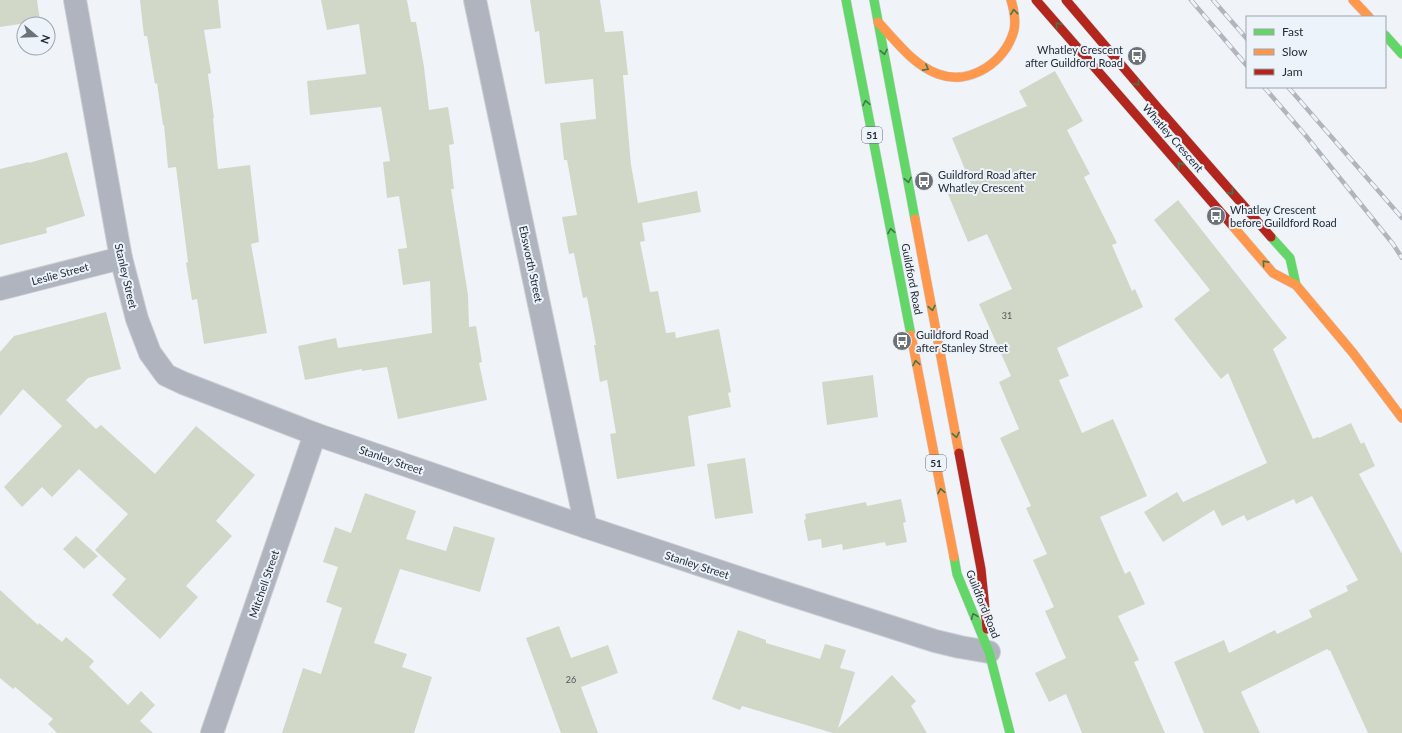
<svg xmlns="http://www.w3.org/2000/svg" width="1402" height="733" viewBox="0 0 1402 733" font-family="Lato,sans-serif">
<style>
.building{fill:#d2d8c8}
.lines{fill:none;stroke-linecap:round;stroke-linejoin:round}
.street-casing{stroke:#ccd0d4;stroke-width:24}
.fast-casing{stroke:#ccd0d4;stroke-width:10}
.slow-casing{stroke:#ccd0d4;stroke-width:10}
.jam-casing{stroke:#ccd0d4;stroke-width:10}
.street{stroke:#afb4be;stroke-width:22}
.fast{stroke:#63d668;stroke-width:9}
.slow{stroke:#ff974d;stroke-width:9}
.jam{stroke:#b3261e;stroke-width:9}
.rail-casing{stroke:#b1b6bc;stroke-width:4.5}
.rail{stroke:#edf3fb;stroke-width:3;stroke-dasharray:9;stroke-linecap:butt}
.oneway{stroke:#41784b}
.labels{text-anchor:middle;stroke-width:4;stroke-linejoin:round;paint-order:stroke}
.number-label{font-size:9px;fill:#515658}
.shield{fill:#edf3fb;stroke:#62676f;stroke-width:1}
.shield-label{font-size:10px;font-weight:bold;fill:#262b33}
.poi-label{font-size:11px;fill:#262b33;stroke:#edf3fb;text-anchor:start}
.street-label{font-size:11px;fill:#262b33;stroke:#edf3fb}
</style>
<rect width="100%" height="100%" fill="#f0f4f8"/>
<g class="building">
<path d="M0,0H37L40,21L0,27Z"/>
<path d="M140,0H218L221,28L204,30L211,73L208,74L214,118H213L218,169L250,165L259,242L251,244L267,333L204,344L197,299L192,300L186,263L188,262L176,167L168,168L164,125H163L157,83L155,84L147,36H144Z"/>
<path d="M321,0H407L411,22H416L424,67L429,110L448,107L454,144L449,145L454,189H451L468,295L469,327L476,326L482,362L479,363L487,400L398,419L387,367L362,371V369L305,380L298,346L336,338L338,348L432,333L430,281L403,285L398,249L407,248L399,196L387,198L383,162L390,161L381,107L310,115L307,81L366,74L359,24L327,30Z"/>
<path d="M530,0H600L605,32L623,31L628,75H623L631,165L638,203L697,191L701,212L642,223L645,241L640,242L650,292L658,291L666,333L675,332L676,338L719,329L731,392L728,393L731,407L688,416L695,466L617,479L610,434L616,433L607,380L600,382L594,345H596L587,297L583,298L574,253L569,254L562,217L577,215L567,160H564L560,123L596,119L593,79L545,84L539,31L535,32Z"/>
<path d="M1055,71L1083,121L1067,130L1090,174L1084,177L1117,243L1112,245L1132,291L1135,289L1143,307L1057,348L1069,376L1059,380L1082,433L1113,419L1147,496L1100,517L1125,574L1130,571L1145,604L1118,616L1139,660L1134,662L1165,733H1082L1066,694L1049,702L1035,673L1066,658L1045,611L1054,607L1033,560L1047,554L1026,508L1031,506L1000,438L1019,429L999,382L1011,376L979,304L1012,289L987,234L968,242L948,194L971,184L952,138L1027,106L1019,91Z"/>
<path d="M67,152L85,216L46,228L47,233L0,245V169L29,162V163Z"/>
<path d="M1178,200L1287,338L1273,349L1313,439L1318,437L1319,438L1351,423L1361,444L1364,442L1375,466L1359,474L1402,554V733H1368L1330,650L1329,651L1327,649L1241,692L1260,733H1204L1174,662L1224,640L1229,653L1275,630L1277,634L1312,617L1309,610L1348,591L1346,586L1358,580L1312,496L1296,504L1294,499L1247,521L1244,515L1222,526L1214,510L1163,542L1144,512L1177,492L1183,502L1267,463L1228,373L1221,379L1174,319L1210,290L1154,220Z"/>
<path d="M106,312L121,369L88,378L66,400L96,429L101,425L155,474L196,426L255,475L216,521L232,536L186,586L198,597L160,639L112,595L126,579L95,550L128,514L79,469L52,497L42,487L22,507L4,487L62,426L23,389L0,416V352L14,336Z"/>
<path d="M873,375L878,417L827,425L822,382Z"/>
<path d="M745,458L753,513L715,519L707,464Z"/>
<path d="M365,493L416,511L406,539L446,551L454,526L495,538L480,592L400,569L374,643L407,654L402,667L432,677L414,733H282L303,668L321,674L342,608L326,602L338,567L323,562L335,527L351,533Z"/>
<path d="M901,499L906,522L903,523L907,542L886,546L885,542L843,550L842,544L822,548L821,539L808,541L804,520L806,519L805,514L866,502L867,506Z"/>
<path d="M76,536L98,556L84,569L63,549Z"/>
<path d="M0,590L38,625L39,623L62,642L66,637L94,661L89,667L128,705L141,691L155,705L140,721L153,733H57L48,724L53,719L15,687L13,689L0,678Z"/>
<path d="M559,626L571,658L608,645L618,673L581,687L598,733H561L526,638Z"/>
<path d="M738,630L766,640V643L820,659L825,644L846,650L840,668L855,672L838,728L892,675L916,701L911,706L927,733H833L742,706L740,710L712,699Z"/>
</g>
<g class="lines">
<g class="street-casing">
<g id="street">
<path d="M75,0L121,258L137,319L150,353L166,375L183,383L315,434L586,527L779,591L935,641L960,647L989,652"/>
<path d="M475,0L586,527"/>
<path d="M0,289L121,258"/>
<path d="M212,733L315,434"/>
</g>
</g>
<g class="fast-casing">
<g id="fast">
<path d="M846,0L911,335"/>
<path d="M874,0L915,219"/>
<path d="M1385,35L1402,54"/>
<path d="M1271,237L1290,258L1296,285"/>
<path d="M954,557L957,574L989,652L1010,733"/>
</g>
</g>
<g class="slow-casing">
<g id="slow">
<path d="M1353,0L1369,17"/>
<path d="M878,22C895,40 913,65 938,74C970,86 1006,62 1014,30C1016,20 1014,10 1011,0"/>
<path d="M915,219L959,453"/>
<path d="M1231,224L1273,273L1296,285L1353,353L1402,418"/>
<path d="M911,335L954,557"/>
</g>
</g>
<g class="jam-casing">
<g id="jam">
<path d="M1036,0L1231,224"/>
<path d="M1066,0L1158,108L1271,237"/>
<path d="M959,453L981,569L987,629"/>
</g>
</g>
<use href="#street" class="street"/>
<use href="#fast" class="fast"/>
<use href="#slow" class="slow"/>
<use href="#jam" class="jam"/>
<g class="rail-casing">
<g id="rail">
<path d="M1191,0L1247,66"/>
<path d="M1213,0L1247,39"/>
<path d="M1264,87L1306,136L1393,244L1402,258"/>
<path d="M1288,87L1402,218"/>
</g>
</g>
<use href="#rail" class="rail"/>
</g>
<defs><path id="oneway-chevron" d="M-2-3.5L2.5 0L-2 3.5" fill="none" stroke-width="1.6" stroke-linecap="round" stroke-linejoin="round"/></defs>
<g class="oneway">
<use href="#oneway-chevron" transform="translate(1014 12) rotate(-96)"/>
<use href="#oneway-chevron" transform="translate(1058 25) rotate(-131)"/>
<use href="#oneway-chevron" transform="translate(884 52) rotate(79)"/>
<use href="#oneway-chevron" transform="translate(926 68) rotate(29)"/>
<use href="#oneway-chevron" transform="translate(1137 83) rotate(50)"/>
<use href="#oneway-chevron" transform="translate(866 103) rotate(-101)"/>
<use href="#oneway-chevron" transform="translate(1180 165) rotate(-131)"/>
<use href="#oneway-chevron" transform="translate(908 180) rotate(79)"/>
<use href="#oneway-chevron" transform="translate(1231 192) rotate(49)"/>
<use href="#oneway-chevron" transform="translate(891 231) rotate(-101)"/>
<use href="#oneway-chevron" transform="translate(1265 263) rotate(-131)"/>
<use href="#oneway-chevron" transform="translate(932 308) rotate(79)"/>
<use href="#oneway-chevron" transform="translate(916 363) rotate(-101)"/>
<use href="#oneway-chevron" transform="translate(956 435) rotate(79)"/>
<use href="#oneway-chevron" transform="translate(941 491) rotate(-101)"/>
<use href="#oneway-chevron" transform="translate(974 616) rotate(-112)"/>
</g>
<defs>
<g id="bus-disc" transform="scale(1)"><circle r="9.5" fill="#6d7178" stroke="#edf3fb"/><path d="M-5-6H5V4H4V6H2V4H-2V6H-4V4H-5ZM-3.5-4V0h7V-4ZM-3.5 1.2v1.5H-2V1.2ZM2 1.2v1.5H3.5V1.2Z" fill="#fff"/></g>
</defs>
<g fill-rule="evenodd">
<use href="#bus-disc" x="1137" y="56"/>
<use href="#bus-disc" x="924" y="181"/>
<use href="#bus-disc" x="1216" y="216"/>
<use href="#bus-disc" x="902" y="341"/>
</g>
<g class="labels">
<g class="number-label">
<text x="1007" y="319">31</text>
<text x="571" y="683">26</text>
</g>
<g class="shield">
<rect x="862" y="127" width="20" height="16" rx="3"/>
<rect x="926" y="455" width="20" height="16" rx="3"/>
</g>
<g class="shield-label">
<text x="872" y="139">51</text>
<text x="936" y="467">51</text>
</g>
<g class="poi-label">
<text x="1123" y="54" text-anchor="end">Whatley Crescent<tspan x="1123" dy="13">after Guildford Road</tspan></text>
<text x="938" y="179">Guildford Road after<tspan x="938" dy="13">Whatley Crescent</tspan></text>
<text x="1230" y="214">Whatley Crescent<tspan x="1230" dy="13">before Guildford Road</tspan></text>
<text x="916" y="339">Guildford Road<tspan x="916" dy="13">after Stanley Street</tspan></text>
</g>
<g class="street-label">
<text transform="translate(1173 138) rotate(49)" y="4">Whatley Crescent</text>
<text transform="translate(531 264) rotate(78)" y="4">Ebsworth Street</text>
<text transform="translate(60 274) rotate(-15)" y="4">Leslie Street</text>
<text transform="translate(126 276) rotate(77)" y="4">Stanley Street</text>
<text transform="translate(912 279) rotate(79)" y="4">Guildford Road</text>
<text transform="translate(391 460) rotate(19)" y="4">Stanley Street</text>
<text transform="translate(697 565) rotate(18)" y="4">Stanley Street</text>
<text transform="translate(264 584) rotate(-71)" y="4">Mitchell Street</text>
<text transform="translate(983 604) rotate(68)" y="4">Guildford Road</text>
</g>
</g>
<rect x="1246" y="16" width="140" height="72" fill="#edf3fb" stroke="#9da3ab"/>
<rect x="1254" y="29" width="20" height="6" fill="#63d668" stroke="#9da3ab"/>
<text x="1282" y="36" font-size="12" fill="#262b33">Fast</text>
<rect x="1254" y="49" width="20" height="6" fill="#ff974d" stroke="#9da3ab"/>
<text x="1282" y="56" font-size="12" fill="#262b33">Slow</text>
<rect x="1254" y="69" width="20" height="6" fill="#b3261e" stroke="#9da3ab"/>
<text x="1282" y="76" font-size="12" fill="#262b33">Jam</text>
<g transform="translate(36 36) rotate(109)"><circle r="19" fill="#edf3fb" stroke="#9da3ab"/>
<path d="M0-3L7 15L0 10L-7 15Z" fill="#6d7178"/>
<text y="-6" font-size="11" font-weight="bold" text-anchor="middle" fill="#262b33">N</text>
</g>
</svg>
